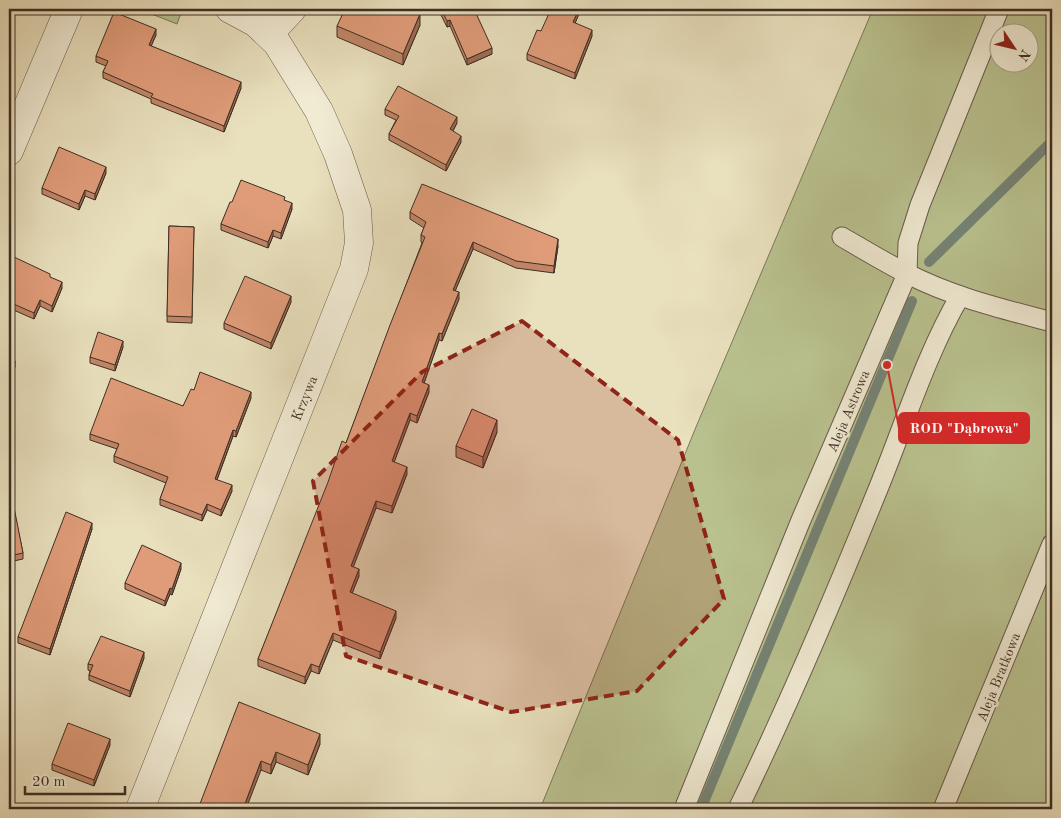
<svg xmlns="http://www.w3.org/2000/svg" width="1061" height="818" viewBox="0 0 1061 818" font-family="'Old Standard TT',serif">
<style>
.green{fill:#b9c28f;stroke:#7c785a;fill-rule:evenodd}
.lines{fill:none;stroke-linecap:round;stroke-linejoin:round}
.stream{stroke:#758476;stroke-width:10}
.service-casing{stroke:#695a4a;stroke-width:21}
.minor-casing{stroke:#695a4a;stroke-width:29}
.service{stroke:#f1ebd4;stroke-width:19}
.minor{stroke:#f1ebd4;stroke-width:28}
.wall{fill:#c18668;stroke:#3e2e24}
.shaded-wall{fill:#9d6d55;stroke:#3e2e24}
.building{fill:#e09c79;stroke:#3e2e24}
.marked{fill:#8f2418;fill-opacity:0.2;stroke:#8f2418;stroke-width:4;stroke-dasharray:10 6;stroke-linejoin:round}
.labels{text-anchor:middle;stroke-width:5;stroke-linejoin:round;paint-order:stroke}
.street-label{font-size:14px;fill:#3e2e24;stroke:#f1ebd4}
.leader{fill:none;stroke:#d62828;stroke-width:2}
.callout-dot{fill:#d62828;stroke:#f1ebd4;stroke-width:2}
.callout{fill:#d62828;stroke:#d62828;stroke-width:2}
.callout-label{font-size:15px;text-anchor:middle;font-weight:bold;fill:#fff}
</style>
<rect width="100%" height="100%" fill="#e9e0bd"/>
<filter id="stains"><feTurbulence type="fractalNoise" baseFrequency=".004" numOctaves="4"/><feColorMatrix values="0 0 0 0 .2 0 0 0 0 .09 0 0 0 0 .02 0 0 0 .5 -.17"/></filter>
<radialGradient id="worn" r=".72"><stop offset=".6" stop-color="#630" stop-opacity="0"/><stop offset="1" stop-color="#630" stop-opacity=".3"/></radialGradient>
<g class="green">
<path d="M139,9H171L181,13L177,24Z"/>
<path d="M873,9H1052V809H540L696,427ZM998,32H1028V62H998Z"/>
</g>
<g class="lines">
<g class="stream">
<path d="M929,262L1052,141"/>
<path d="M701,809L912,301"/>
</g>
<g class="service-casing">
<g id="service">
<path d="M842,237C863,249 884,262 906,273C952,297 1003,309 1052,322"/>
<path d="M684,809L801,520L907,274L908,243L920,205L999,9"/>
<path d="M738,809C788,706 833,600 876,494C903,429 925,356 960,296"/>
<path d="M943,809L1052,544"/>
</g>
</g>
<g class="minor-casing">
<g id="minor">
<path d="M269,34L292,9"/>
<path d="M9,151L69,9"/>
<path d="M140,809L354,269L359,243L357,210L338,154L319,111L277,43L256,23L230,9"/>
</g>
</g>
<use href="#service" class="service"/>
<use href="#minor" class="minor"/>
</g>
<g class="wall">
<path d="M438,9H474L492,54L467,65L450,26L447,27Z"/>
<path d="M581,9L575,23L592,36L575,79L527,60V54L541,31Z"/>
<path d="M420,25L403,65L337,37V26Z"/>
<path d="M156,35L151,46L241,88L224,132L151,103V99L103,78V72L106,66L96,62V56Z"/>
<path d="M385,109L457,123L453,131L461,142L446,171L389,140V134L396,120L385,115Z"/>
<path d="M106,173L95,200L85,196L79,210L42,194V188Z"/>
<path d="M285,201L292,209L281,239L273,236L268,248L221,230V224L232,202Z"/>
<path d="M410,212L558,246L554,273L516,268L473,249L455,291L459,299L442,341L439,340L424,383L429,392L417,423L410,420L394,462L407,474L392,513L376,508L353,567L359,576L352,593L396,618L380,659L333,640L319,674L311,671L305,684L258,666V659L346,443L422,243L421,242V235L424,228L410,219Z"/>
<path d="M169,226L194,227L192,323L167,322Z"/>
<path d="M9,269L50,277L62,288L52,312L40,306L34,319L9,308Z"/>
<path d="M291,302L271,349L224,329V323Z"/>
<path d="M123,347L115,371L90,363V357Z"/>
<path d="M194,390L251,398L236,437L233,436L217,480L232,491L221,516L207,510L202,521L160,505V499L166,483L114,462V456L117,449L90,440V434L183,406Z"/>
<path d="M497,432L483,468L456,457V446Z"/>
<path d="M9,487L23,553V559L9,562Z"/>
<path d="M92,529L50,655L18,643V637Z"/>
<path d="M181,569L172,595L170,594L165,606L125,589V583Z"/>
<path d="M144,658L130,697L89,680V675L90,671L88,670V664Z"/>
<path d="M239,702L320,744L308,775L276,762L271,774L261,770Z"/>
<path d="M110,745L94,786L52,770V764Z"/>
</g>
<g class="shaded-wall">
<path d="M579,9H581L573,28V22Z"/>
<path d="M420,14V25L403,65V54Z"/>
<path d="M450,20V26L447,27V21Z"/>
<path d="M156,29V35L149,51V45Z"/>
<path d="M592,30V36L575,79V73Z"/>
<path d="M492,48V54L467,65V59Z"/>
<path d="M241,82V88L224,132V126Z"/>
<path d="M457,117V123L450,135V129Z"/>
<path d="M461,136V142L446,171V165Z"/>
<path d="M106,167V173L95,200V194Z"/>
<path d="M85,190V196L79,210V204Z"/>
<path d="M292,203V209L281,239V233Z"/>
<path d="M273,230V236L268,248V242Z"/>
<path d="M558,239V246L554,273V266Z"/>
<path d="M473,242V249L453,296V290Z"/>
<path d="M62,282V288L52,312V306Z"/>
<path d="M459,292V299L442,341V334Z"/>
<path d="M291,296V302L271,349V343Z"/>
<path d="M40,300V306L34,319V313Z"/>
<path d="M439,333V340L422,389V382Z"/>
<path d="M123,341V347L115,371V365Z"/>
<path d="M15,361V367L9,382V376Z"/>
<path d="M429,385V392L417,423V416Z"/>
<path d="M251,392V398L236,437V431Z"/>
<path d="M410,413V420L392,468V461Z"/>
<path d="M497,420V432L483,468V457Z"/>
<path d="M233,430V436L215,485V479Z"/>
<path d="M407,467V474L392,513V506Z"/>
<path d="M232,485V491L221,516V510Z"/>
<path d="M376,501V508L351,573V566Z"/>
<path d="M207,504V510L202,521V515Z"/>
<path d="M92,523V529L50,655V649Z"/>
<path d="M181,563V569L172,595V589Z"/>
<path d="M359,569V576L350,599V592Z"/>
<path d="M170,588V594L165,606V601Z"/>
<path d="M396,611V618L380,659V652Z"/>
<path d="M333,633V640L319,674V667Z"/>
<path d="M144,652V658L130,697V691Z"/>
<path d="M311,664V671L305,684V677Z"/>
<path d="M320,734V744L308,775V765Z"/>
<path d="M110,739V745L94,786V780Z"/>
<path d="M276,752V762L271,774V765Z"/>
<path d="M261,761V770L246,809H243Z"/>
</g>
<g class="building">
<path d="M345,9H408L420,14L403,54L337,26Z"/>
<path d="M441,9H474L492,48L467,59L450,20L447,21Z"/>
<path d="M551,9H579L573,22L592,30L575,73L527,54L537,30L541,31Z"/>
<path d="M114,12L156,29L149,45L241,82L224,126L151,97L153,94L103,72L108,61L96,56Z"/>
<path d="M398,86L457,117L450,129L461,136L446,165L389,134L399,116L385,109Z"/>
<path d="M59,147L106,167L95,194L85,190L79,204L42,188Z"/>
<path d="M241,180L285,197L284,200L292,203L281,233L273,230L268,242L221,224L230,202H232Z"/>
<path d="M422,184L558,239L554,266L516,261L473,242L453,290L459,292L442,334L439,333L422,382L429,385L417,416L410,413L392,461L407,467L392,506L376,501L351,566L359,569L350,592L396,611L380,652L333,633L319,667L311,664L305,677L258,659L328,482L342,441L346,443L390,325L425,237L421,235L426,222L410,212Z"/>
<path d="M169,226L194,227L192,317L167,316Z"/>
<path d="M14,257L50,274V277L62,282L52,306L40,300L34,313L9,302V269Z"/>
<path d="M245,276L291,296L271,343L224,323Z"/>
<path d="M98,332L123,341L115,365L90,357Z"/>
<path d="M9,358L15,361L9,376Z"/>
<path d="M200,372L251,392L236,431L233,430L215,479L232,485L221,510L207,504L202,515L160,499L168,477L114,456L119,444L90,434L111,378L183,406L191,389L194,390Z"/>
<path d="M472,409L497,420L483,457L456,446Z"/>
<path d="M9,487H10L23,553L9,556Z"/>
<path d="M66,512L92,523L50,649L18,637Z"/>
<path d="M142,545L181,563L172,589L170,588L165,601L125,583Z"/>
<path d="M101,636L144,652L130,691L89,675L93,665L88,664Z"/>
<path d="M239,702L320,734L308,765L276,752L271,765L261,761L243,809H198Z"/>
<path d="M68,723L110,739L94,780L52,764Z"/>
<path d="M29,803L46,809H27Z"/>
</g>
<path class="marked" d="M522,321L678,440L724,599L637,691L511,712L346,656L313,481L422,372Z"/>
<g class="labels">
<g class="street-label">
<text transform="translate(304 398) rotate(-68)" y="5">Krzywa</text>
<text transform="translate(848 411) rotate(-67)" y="5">Aleja Astrowa</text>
<text transform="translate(998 677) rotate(-68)" y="5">Aleja Bratkowa</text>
</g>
</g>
<path class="leader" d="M887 365L899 428"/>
<circle class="callout-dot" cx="887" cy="365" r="5"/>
<rect class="callout" x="899" y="413" width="130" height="30" rx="5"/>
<g class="callout-label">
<text x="964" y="433">ROD "Dąbrowa"</text>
</g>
<rect width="1061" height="818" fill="none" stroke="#e9e0bd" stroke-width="30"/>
<rect x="10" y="10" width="1041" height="798" fill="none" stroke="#3e2e24" stroke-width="2.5"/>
<rect x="15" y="15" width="1031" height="788" fill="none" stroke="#3e2e24"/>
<g transform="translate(1014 48) rotate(125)"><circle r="24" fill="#f1ebd4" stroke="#a99f8e"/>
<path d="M0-4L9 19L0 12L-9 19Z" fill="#8f2418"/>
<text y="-8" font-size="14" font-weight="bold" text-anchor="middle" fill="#3e2e24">N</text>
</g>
<path d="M25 786v8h100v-8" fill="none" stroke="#3e2e24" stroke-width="2.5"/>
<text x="32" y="786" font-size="15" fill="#3e2e24" stroke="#f1ebd4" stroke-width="4" paint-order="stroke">20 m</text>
<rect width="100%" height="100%" filter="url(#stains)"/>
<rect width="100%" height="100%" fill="url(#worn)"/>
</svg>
